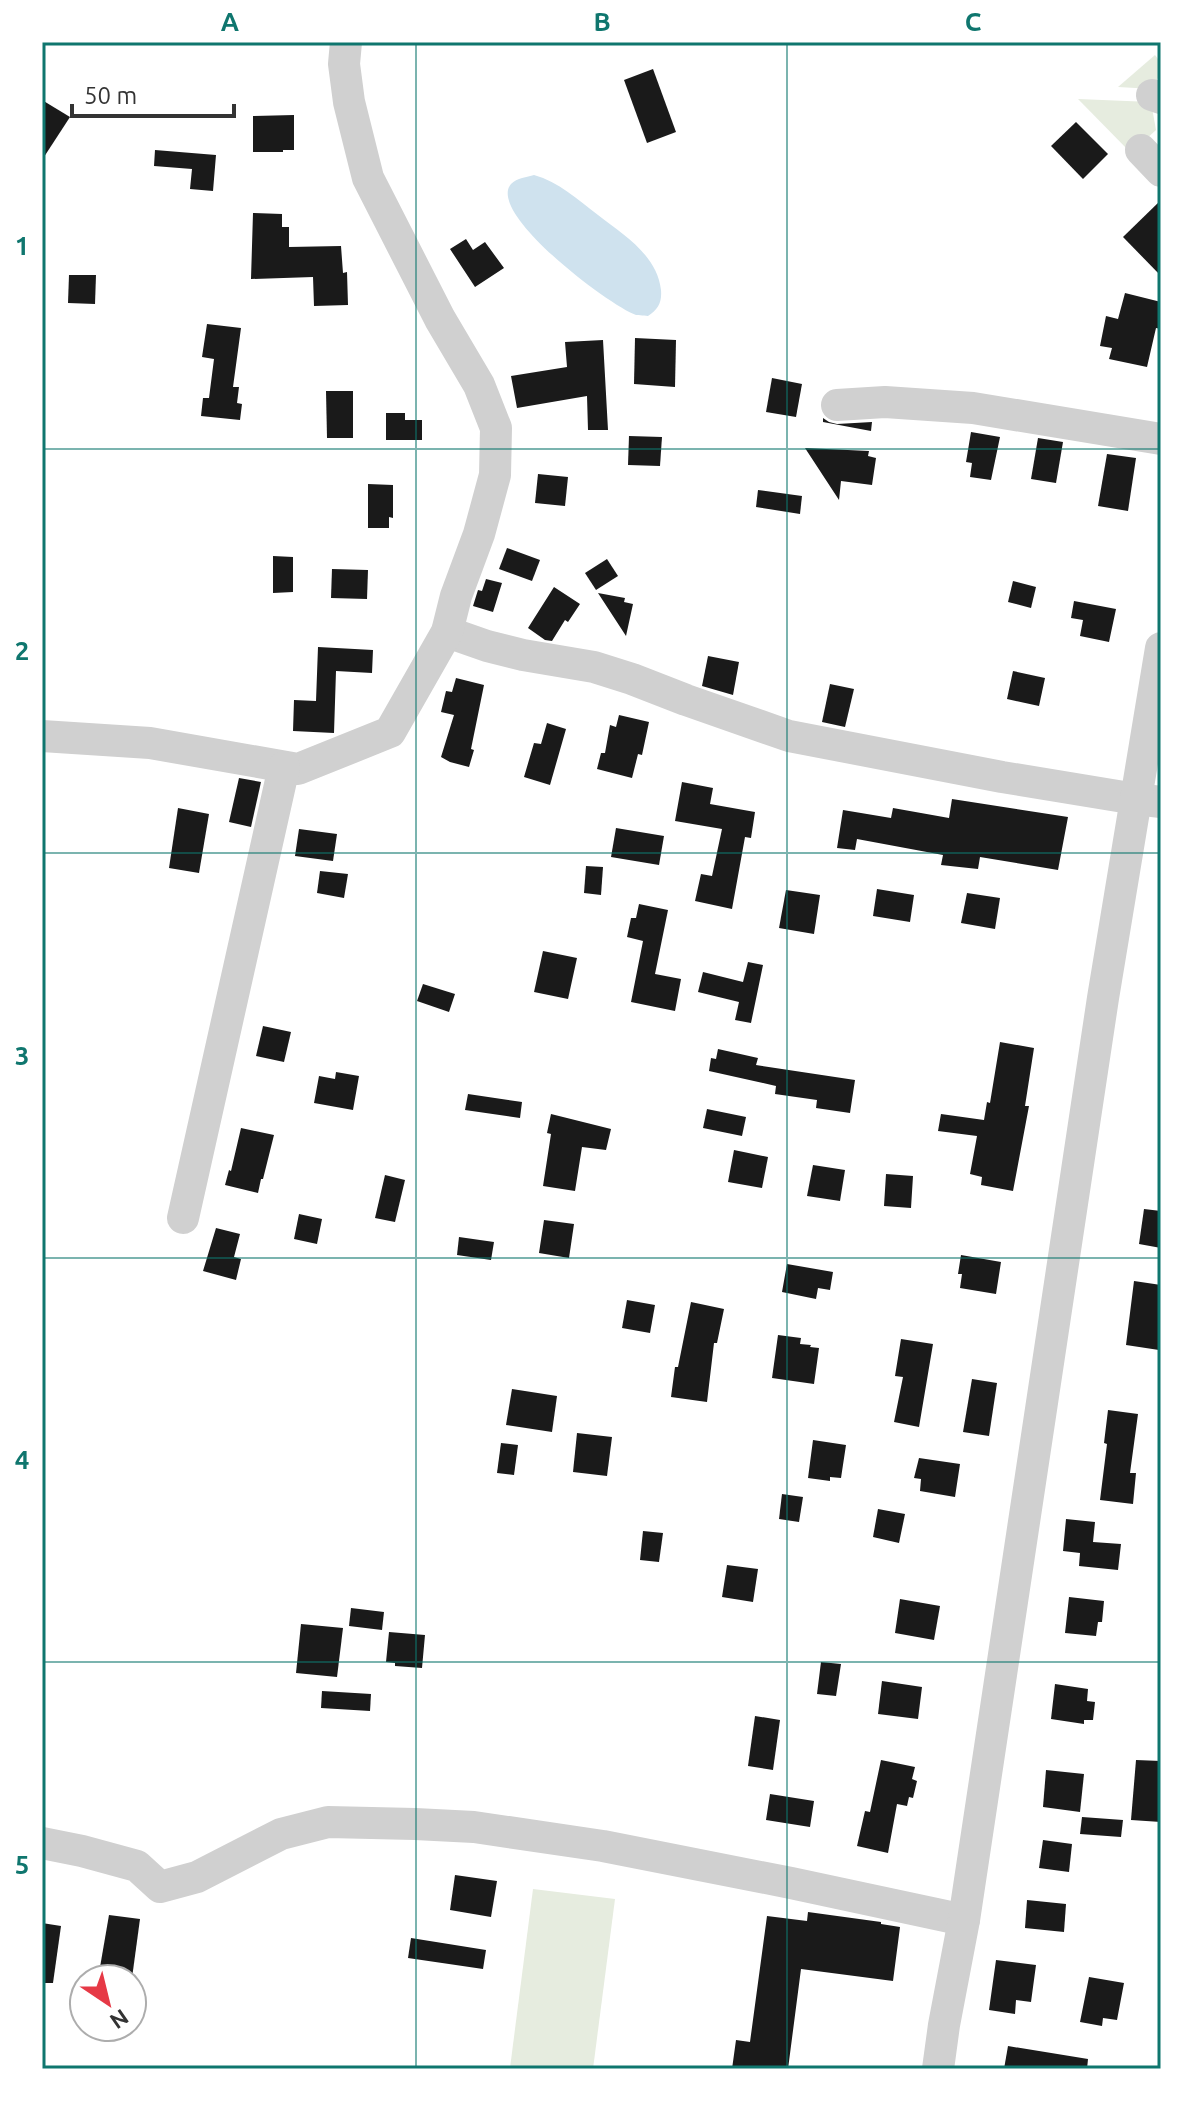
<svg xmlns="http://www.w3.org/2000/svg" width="1203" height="2111" viewBox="0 0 1203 2111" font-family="Ubuntu,sans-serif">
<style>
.green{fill:#e6ecdf}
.water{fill:#cfe2ee}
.building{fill:#1a1a1a}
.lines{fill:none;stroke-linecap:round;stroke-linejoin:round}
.minor{stroke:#d0d0d0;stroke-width:32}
.grid{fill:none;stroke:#0f766e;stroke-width:2;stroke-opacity:0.55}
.neatline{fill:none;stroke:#0f766e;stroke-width:3}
.grid-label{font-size:26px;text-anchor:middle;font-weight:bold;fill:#0f766e}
</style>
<rect width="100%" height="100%" fill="#fff"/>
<g class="green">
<path d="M1155,55L1161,63V71L1153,89L1118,87Z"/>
<path d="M1078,99L1151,102L1156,130L1131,153Z"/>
<path d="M533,1889L615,1899L593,2069L510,2068Z"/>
</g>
<path class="water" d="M534,175C559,182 577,199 598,215C624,235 657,255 661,290C662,303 658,309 648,316C648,316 637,315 636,315C610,306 486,213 511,184C517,178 527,177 534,175Z"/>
<g class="building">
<path d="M653,69L676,132L647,143L624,80Z"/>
<path d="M42,100L70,117L42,160Z"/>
<path d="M294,115V150H283V152H253V116Z"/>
<path d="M1076,122L1108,154L1083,179L1051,146Z"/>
<path d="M155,150L216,155L213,191L190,189L192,169L154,166Z"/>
<path d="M1161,200V276L1123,237Z"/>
<path d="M253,213L282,214V227H289V247L341,246L343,273L347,272L348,305L314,306L313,277L251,279Z"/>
<path d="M466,239L473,250L485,242L504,268L475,287L450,249Z"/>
<path d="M69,275H96L95,304L68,303Z"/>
<path d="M1125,293L1161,302V329L1156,328L1147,367L1109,359L1112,348L1100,346L1106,316L1118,319Z"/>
<path d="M207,324L241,328L233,387H239L237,403L242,404L240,420L201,416L203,398H209L214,359L202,357Z"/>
<path d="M635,338L676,340L675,387L634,384Z"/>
<path d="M603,340L608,430H588L587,396L517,408L511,376L567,367L565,342Z"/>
<path d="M772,378L802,384L796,417L766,412Z"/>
<path d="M326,391H353V438H327Z"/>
<path d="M386,413H405V420H422V440H386Z"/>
<path d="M823,418L829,422L837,424L872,422L871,431L823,422Z"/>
<path d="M971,432L1000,437L991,480L970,477L972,463L966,462Z"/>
<path d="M629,436L662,437L660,466L628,465Z"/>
<path d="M1038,438L1063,442L1056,483L1031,479Z"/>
<path d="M805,448L869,451L868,456L876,458L872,485L841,481L839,500Z"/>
<path d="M1107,454L1136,458L1128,511L1098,506Z"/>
<path d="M538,474L568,477L565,506L535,503Z"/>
<path d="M368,484L393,485V518L389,517V528H368Z"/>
<path d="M758,490L802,496L800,514L756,507Z"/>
<path d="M507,548L540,560L532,581L499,569Z"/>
<path d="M273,556L293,557V592L273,593Z"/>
<path d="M607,559L618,576L596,590L585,573Z"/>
<path d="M332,569L368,570L367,599L331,598Z"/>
<path d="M486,579L502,583L493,612L473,606L478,590L482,591Z"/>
<path d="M1013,581L1036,587L1031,608L1008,602Z"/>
<path d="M554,587L580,604L568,622L565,620L552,641L545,640L528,628Z"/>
<path d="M598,593L625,598L624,602L633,604L626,636Z"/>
<path d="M1074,601L1116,609L1109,642L1080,636L1083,620L1071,618Z"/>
<path d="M318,647L373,650L372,673L336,671L334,733L293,731L294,700L316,701Z"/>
<path d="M708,656L739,662L733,695L702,686Z"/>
<path d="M1013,671L1045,678L1039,706L1007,699Z"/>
<path d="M456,678L484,685L471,749L474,750L469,767L450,762L441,757L454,715L441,712L446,691L452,692Z"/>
<path d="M830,684L854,689L845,727L822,722Z"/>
<path d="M619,715L649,722L642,755L638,754L632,778L597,769L601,753H605L610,725L616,727Z"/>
<path d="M547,723L566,729L550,785L524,777L534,743L541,744Z"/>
<path d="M239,778L261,782L251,827L229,822Z"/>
<path d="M682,782L713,788L710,804L755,812L751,838L745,837L732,909L695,901L701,874L712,876L722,829L675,821Z"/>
<path d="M952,799L1068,817L1058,870L980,857L978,869L941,865L943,855L857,839L855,850L837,848L843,810L891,818L893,808L949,818Z"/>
<path d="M178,808L209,814L199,873L169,868Z"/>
<path d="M616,828L664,836L659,865L611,857Z"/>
<path d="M299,829L337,834L333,861L295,856Z"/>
<path d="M586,866L603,867L601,895L584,893Z"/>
<path d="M320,871L348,874L344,898L317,893Z"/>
<path d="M877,889L914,895L910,922L873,916Z"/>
<path d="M786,890L820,895L814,934L779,928Z"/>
<path d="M967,893L1000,898L995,929L961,923Z"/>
<path d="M639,904L668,910L655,974L681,979L675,1011L631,1002L643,941L627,937L631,918H636Z"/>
<path d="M543,951L577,958L568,999L534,992Z"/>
<path d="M748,962L763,965L751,1023L735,1020L739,1002L698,992L703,972L743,982Z"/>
<path d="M423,984L455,994L449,1012L417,1001Z"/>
<path d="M263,1026L291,1032L284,1062L256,1056Z"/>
<path d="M1000,1042L1034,1048L1025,1106H1029L1013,1191L981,1185L982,1177L970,1174L977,1136L938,1131L941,1114L984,1120L987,1102L990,1103Z"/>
<path d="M718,1049L758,1058L756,1065L855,1080L850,1113L816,1108L817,1100L775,1094L776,1086L709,1071L711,1058L716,1059Z"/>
<path d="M336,1072L359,1076L353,1110L314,1103L319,1076L335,1079Z"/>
<path d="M468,1094L522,1102L520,1118L465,1110Z"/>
<path d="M707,1109L746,1117L742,1136L703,1128Z"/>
<path d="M551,1114L611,1129L606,1150L582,1147L575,1191L543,1186L551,1134L547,1133Z"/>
<path d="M241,1128L274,1135L263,1179H261L258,1193L225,1185L229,1170L231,1171Z"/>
<path d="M734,1150L768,1157L762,1188L728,1182Z"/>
<path d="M813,1165L845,1170L840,1201L807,1196Z"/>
<path d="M886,1174L913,1176L911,1208L884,1206Z"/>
<path d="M385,1175L405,1180L395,1222L375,1218Z"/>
<path d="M1144,1209L1161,1211V1248L1139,1244Z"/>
<path d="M299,1214L322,1219L317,1244L294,1239Z"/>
<path d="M544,1220L574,1224L569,1258L539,1253Z"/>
<path d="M216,1228L240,1234L234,1257L241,1259L236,1280L203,1271Z"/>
<path d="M459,1237L494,1242L491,1260L457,1255Z"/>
<path d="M961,1255L1001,1262L996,1294L960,1288L962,1274H958Z"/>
<path d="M787,1264L833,1272L830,1290L818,1288L816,1299L782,1292Z"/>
<path d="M1134,1281L1161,1285L1159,1350L1126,1345Z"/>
<path d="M627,1300L655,1305L650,1333L622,1328Z"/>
<path d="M691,1302L724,1309L717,1343H714L707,1402L671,1397L675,1367H678Z"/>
<path d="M778,1335L801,1338L800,1344L811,1345L810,1347L819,1348L814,1384L772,1378Z"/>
<path d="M901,1339L933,1344L919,1427L894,1422L903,1377L895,1376Z"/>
<path d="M972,1379L997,1383L989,1436L963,1432Z"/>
<path d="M512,1389L557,1396L552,1432L506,1425Z"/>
<path d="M1108,1410L1138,1414L1130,1473H1136L1133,1504L1100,1500L1107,1444L1104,1443Z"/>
<path d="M577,1433L612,1437L607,1476L573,1472Z"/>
<path d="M813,1440L846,1445L841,1478L830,1477V1481L808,1478Z"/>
<path d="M501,1443L518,1445L514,1475L497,1473Z"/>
<path d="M919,1458L960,1464L955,1497L920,1491L921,1479L914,1478Z"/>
<path d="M782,1494L803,1497L799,1522L779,1519Z"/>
<path d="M878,1509L905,1514L899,1543L873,1537Z"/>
<path d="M1066,1519L1095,1522L1093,1542L1121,1544L1118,1570L1079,1566L1080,1553L1063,1551Z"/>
<path d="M643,1531L663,1533L659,1562L640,1560Z"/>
<path d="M727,1565L758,1569L753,1602L722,1597Z"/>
<path d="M1069,1597L1104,1601L1102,1622H1098L1096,1636L1065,1633Z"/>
<path d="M900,1599L940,1606L934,1640L895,1633Z"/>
<path d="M351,1608L384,1612L382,1630L349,1626Z"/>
<path d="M301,1624L343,1628L337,1677L296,1673Z"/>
<path d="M389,1632L425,1635L422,1668L395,1666V1663L386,1662Z"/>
<path d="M821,1662L841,1664L836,1696L817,1694Z"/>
<path d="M882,1681L922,1687L918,1719L878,1714Z"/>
<path d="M1055,1684L1088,1689L1087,1701L1095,1702L1093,1720H1084V1724L1051,1719Z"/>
<path d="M322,1691L371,1694L370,1711L321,1708Z"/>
<path d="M755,1716L780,1720L773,1770L748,1766Z"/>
<path d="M881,1760L915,1767L912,1779L917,1781L913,1798L909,1797L907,1806L897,1804L888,1853L857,1846L865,1811L870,1812Z"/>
<path d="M1136,1760L1161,1761V1822L1131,1820Z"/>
<path d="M1046,1770L1084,1774L1080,1812L1043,1807Z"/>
<path d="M770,1794L814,1801L810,1827L766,1820Z"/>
<path d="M1082,1817L1123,1820L1121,1837L1080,1834Z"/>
<path d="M1043,1840L1072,1844L1069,1872L1039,1868Z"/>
<path d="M455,1875L497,1881L491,1917L450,1910Z"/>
<path d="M1027,1900L1066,1904L1064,1932L1025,1928Z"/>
<path d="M808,1912L881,1922V1924L900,1927L893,1981L801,1969L788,2069H732L736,2040L750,2042L767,1916L807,1921Z"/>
<path d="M109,1915L140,1919L132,1978L99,1973Z"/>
<path d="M42,1923L61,1926L53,1983H42Z"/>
<path d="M411,1938L486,1950L483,1969L408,1958Z"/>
<path d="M996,1960L1036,1965L1031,2002L1016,2000L1015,2014L989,2010Z"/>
<path d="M1089,1977L1124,1983L1117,2020L1103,2018L1102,2026L1080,2022Z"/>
<path d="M1008,2046L1088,2059L1087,2069H1004Z"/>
</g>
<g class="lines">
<g class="minor">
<path d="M1152,95L1161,98"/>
<path d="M1141,150L1161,171"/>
<path d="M837,405L885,402L973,408L1161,439"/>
<path d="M447,632L487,646L523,655L594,667L632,679L686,700L789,736L1002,777L1136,799L1161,802"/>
<path d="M42,736L150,743L298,769L390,732L447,632L456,596L479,534L495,475L496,428L479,385L440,319L368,178L349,102L344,64L346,42"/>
<path d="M183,1218L284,767"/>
<path d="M42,1843L82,1851L137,1866L160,1887L197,1877L281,1834L328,1822L415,1824L474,1827L603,1846L791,1883L964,1920"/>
<path d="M938,2069L944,2025L964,1920L1103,998L1161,648"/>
</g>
</g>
<path class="grid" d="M416,42V2069M787,42V2069M42,449H1161M42,853H1161M42,1258H1161M42,1662H1161"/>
<rect width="1203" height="2111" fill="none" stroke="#ffffff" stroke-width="88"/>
<g transform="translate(108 2003) rotate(145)"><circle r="38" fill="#ffffff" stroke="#adadad" stroke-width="2"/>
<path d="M0-6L14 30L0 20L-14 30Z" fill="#e63946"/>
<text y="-12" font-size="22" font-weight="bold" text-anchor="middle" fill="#333333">N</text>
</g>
<path d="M72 104v12h162v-12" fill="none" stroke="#333333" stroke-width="4"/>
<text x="84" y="104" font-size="24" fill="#333333" stroke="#ffffff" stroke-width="6" paint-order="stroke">50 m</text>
<rect x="44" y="44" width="1115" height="2023" class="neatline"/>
<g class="grid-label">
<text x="230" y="31">A</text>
<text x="602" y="31">B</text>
<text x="973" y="31">C</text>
<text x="22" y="255">1</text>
<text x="22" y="660">2</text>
<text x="22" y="1065">3</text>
<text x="22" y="1469">4</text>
<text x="22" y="1874">5</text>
</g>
</svg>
